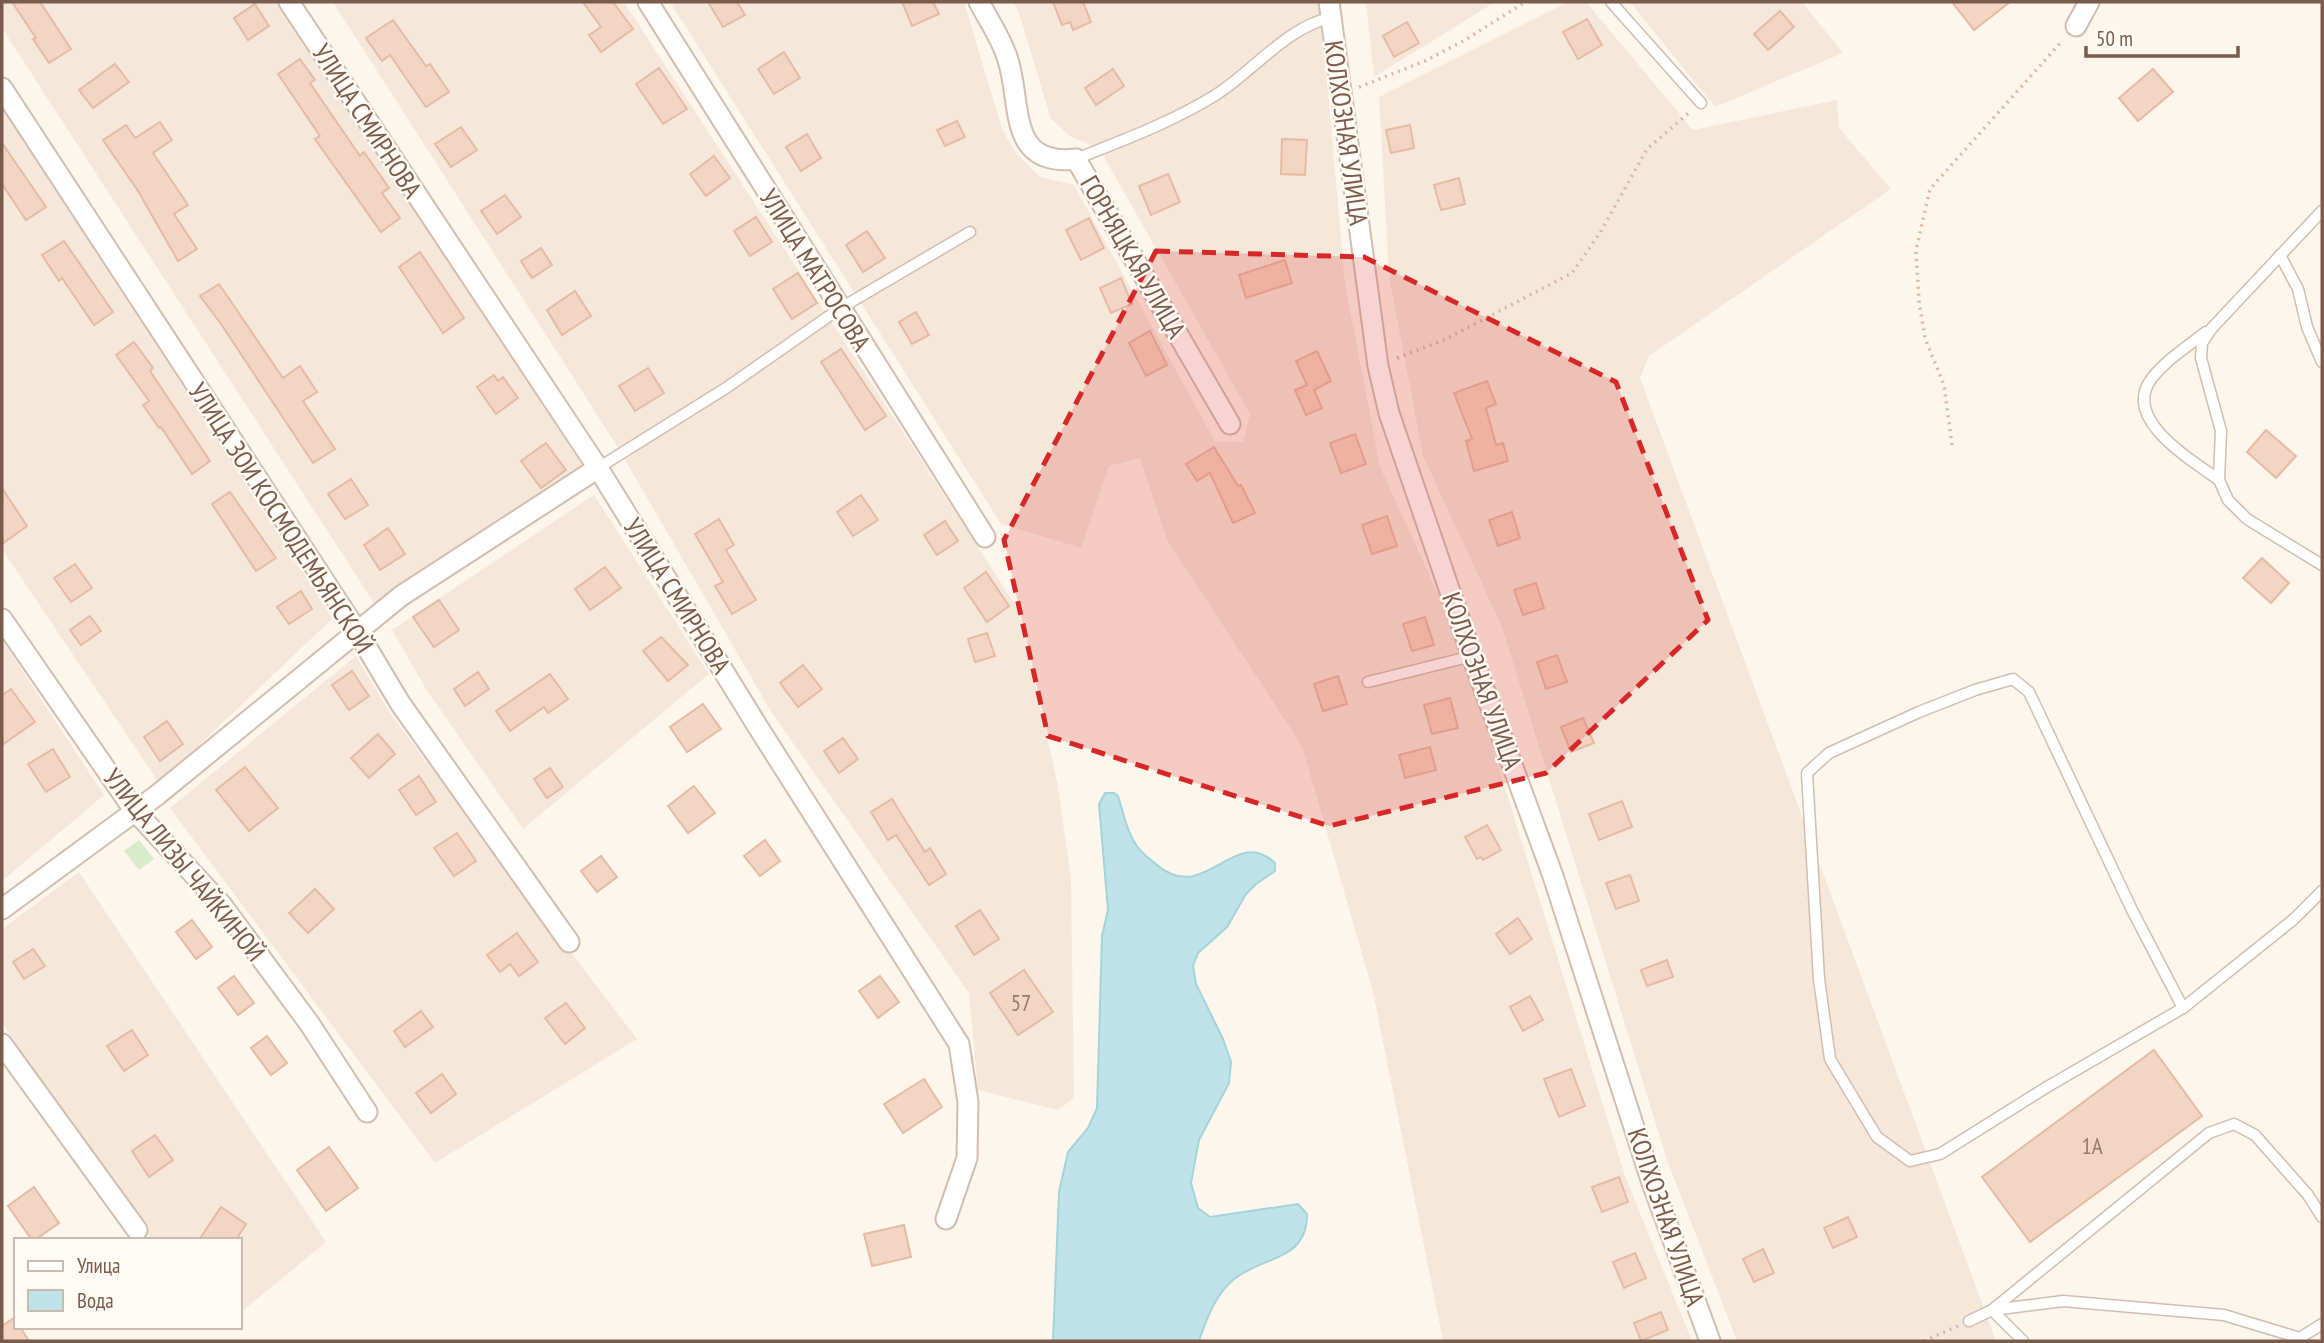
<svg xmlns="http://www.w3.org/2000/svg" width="2324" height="1343" viewBox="0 0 2324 1343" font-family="'PT Sans Narrow',sans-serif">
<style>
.residential{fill:#f5e8da}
.green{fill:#d8ecc9}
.water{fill:#bfe3e8;stroke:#a5d3da;stroke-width:2}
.building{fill:#f3d5c3;stroke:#e6bba3;stroke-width:2}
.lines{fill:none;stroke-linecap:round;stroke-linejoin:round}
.service-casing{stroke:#d1beb0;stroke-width:13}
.minor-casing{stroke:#d1beb0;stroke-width:23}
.path{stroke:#d9b8a5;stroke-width:3.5;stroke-dasharray:2 5;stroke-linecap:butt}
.service{stroke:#fff;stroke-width:10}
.minor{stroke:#fff;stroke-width:19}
.marked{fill:#d62828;fill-opacity:0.2;stroke:#d62828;stroke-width:5;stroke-dasharray:14 9;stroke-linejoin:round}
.labels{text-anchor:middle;stroke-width:5;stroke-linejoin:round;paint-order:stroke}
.number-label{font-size:23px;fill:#987a6a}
.street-label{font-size:26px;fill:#7a5c4d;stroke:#fffaf3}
</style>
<rect width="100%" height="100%" fill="#fdf6ec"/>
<g class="residential">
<path d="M2,2H283L583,467L374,603L2,28Z"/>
<path d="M333,2H624L1018,609L1057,781L1071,878L1074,1098L1058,1110L978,1090L969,993L772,713L617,446Z"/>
<path d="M670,2H964L1002,129L1016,153L1040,177L1074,185L1215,441L1243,442L1250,414L1099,148L1071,137L1051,119L1019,13L1013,2H1320L1345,283L1380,467L1460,642L1625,1176L1692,1341H1443L1373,992L1302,746L1167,540L1140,458L1109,466L1081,548L1001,524Z"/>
<path d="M1366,2H1495L1374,77Z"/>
<path d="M1568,2H1586L1693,130L1837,100L1839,128L1891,189L1649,356L1640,378L1996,1341H1737L1667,1160L1502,627L1423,456L1389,276L1379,97Z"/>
<path d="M1630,2H1802L1843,53L1715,107Z"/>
<path d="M2,108L333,618L159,783L2,549Z"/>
<path d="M594,495L709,674L523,829L426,689L392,630Z"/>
<path d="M2,640L104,795L2,881Z"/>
<path d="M356,656L389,712L637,1039L435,1163L170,808Z"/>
<path d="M79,872L326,1242L240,1313V1240H151L2,1023V929Z"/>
</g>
<path class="green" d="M139,840L154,859L139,870L124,851Z"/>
<path class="water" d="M1105,793H1114L1118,796C1123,811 1127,833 1137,846C1142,854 1150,859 1157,865C1206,906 1234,824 1275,863V871L1256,884L1246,894L1227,927L1198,953L1193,966L1196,984L1223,1039L1231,1062L1229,1083L1199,1140L1191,1183L1198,1208L1210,1217L1298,1204L1307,1214C1307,1262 1263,1255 1233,1280C1215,1295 1206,1320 1199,1341H1053L1059,1192L1068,1152L1088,1128L1097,1108L1102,936L1108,910L1099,804Z"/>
<g class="building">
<path d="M12,2H40L71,49L49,63L33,39L36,38Z"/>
<path d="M583,2H613L633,29L601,52L589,35L601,27Z"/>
<path d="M708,2H737L745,15L723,27Z"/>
<path d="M902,2H933L939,14L912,26Z"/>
<path d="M1053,2H1083L1091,22L1073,30L1070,22L1062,25Z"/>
<path d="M1952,2H2010L1974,30Z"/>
<path d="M255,4L269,26L248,40L234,18Z"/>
<path d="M1780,11L1794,27L1768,50L1754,34Z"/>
<path d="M1587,19L1602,45L1578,59L1563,32Z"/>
<path d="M393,20L426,66L430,64L449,92L426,107L390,55L382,61L366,38Z"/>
<path d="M1407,22L1419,43L1394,57L1383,36Z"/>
<path d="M784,52L800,78L774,94L758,69Z"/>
<path d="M300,59L315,80L310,83L360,156L364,152L389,188L382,193L400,218L381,232L315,139L320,136L278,74Z"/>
<path d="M115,64L129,82L93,108L79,90Z"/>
<path d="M659,68L687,109L663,124L636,84Z"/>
<path d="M1113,69L1124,86L1096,105L1085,88Z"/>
<path d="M2153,69L2173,92L2138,121L2119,98Z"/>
<path d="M957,121L965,137L945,146L937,130Z"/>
<path d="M160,122L172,140L153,153L188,205L174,214L197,249L178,261L138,191L103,140L126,125L135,138Z"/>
<path d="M1410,125L1414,148L1391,153L1386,130Z"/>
<path d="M461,127L477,150L451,167L435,144Z"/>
<path d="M807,134L821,158L801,171L786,147Z"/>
<path d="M1282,139L1307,140L1305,175L1281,174Z"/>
<path d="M2,143L46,207L26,220L2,184Z"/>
<path d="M714,156L730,178L706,196L690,174Z"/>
<path d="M1168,174L1180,202L1151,215L1139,186Z"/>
<path d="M1459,178L1465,204L1441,210L1434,185Z"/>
<path d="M505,195L521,217L497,234L481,211Z"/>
<path d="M756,217L772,242L750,256L734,231Z"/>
<path d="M1089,218L1104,248L1081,260L1066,230Z"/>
<path d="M867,231L885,258L863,272L846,245Z"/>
<path d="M64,241L113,312L94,325L62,278L59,281L42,255Z"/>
<path d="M541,248L552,265L532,278L521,261Z"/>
<path d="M420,252L464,318L443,333L399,267Z"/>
<path d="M1285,260L1292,283L1246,298L1239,275Z"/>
<path d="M798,273L817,303L792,319L773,289Z"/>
<path d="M1121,278L1132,304L1111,313L1100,288Z"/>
<path d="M219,284L283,378L300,366L317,392L303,401L335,449L313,463L221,324L200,296Z"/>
<path d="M575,291L591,316L562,335L547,310Z"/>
<path d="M916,312L929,335L912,344L899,322Z"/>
<path d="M1150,331L1167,365L1146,376L1129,343Z"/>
<path d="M134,342L153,368L150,371L210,461L192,474L161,427L159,428L143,405L149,401L116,355Z"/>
<path d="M841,349L886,416L865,430L821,362Z"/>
<path d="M1317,351L1331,381L1314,390L1322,408L1306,415L1295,390L1307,385L1296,361Z"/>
<path d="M648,368L664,393L635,411L619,386Z"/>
<path d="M494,375L498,381L503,377L518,398L496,414L477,387Z"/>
<path d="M1487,381L1496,404L1486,408L1496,445L1503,443L1508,461L1474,471L1466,441L1472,439L1454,393Z"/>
<path d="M2266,430L2296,456L2276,478L2247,452Z"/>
<path d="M1355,434L1366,464L1341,473L1330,443Z"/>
<path d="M546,443L566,470L541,488L521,461Z"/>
<path d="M1214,447L1238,486L1241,485L1255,513L1233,523L1210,473L1197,481L1186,464Z"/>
<path d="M351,479L368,505L345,519L328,494Z"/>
<path d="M2,488L27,526L2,544Z"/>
<path d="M230,492L276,558L256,571L212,504Z"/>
<path d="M861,495L878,520L853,536L837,512Z"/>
<path d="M1512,512L1520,538L1498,546L1489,520Z"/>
<path d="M1387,516L1397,546L1372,554L1362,525Z"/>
<path d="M719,519L734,545L726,550L756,600L732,614L715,586L723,582L695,534Z"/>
<path d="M945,521L958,541L937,555L924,535Z"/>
<path d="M388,528L405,554L380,570L364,545Z"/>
<path d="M2262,558L2289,583L2271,603L2243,578Z"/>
<path d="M75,564L92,588L71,602L54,578Z"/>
<path d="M605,567L621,588L590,610L575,589Z"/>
<path d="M986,572L1009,606L987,622L964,588Z"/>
<path d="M1536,583L1544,608L1523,615L1514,590Z"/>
<path d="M301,591L312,609L289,624L277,607Z"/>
<path d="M439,600L459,630L434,647L413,617Z"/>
<path d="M90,616L101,631L81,645L70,630Z"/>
<path d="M1425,617L1434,645L1412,651L1403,624Z"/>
<path d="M987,633L995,656L975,662L968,639Z"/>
<path d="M661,637L688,665L668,681L643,651Z"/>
<path d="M1557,655L1567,682L1546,689L1537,662Z"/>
<path d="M803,665L822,689L798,707L780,683Z"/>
<path d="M352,671L369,696L349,710L332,685Z"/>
<path d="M478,672L489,689L465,706L454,689Z"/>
<path d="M550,674L568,699L548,713L544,707L510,731L496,711Z"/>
<path d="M1338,676L1347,704L1323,711L1314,684Z"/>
<path d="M11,689L35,722L2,745V695Z"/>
<path d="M1450,698L1458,728L1432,734L1424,705Z"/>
<path d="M703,704L721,729L687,752L670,727Z"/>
<path d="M1583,718L1594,743L1571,752L1561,727Z"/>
<path d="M167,721L183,744L160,761L144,737Z"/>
<path d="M378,734L395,754L369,778L351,758Z"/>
<path d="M843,738L858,759L839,773L824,751Z"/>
<path d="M1430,747L1436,770L1405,778L1399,755Z"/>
<path d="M53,749L70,777L46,792L28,764Z"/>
<path d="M245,767L278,808L249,831L216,790Z"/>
<path d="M550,768L563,787L547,798L534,779Z"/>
<path d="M419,776L436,802L416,815L399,790Z"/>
<path d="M694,786L715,813L688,833L668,806Z"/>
<path d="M892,799L925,852L930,848L946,874L929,885L896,835L888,840L871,812Z"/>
<path d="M1622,801L1632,827L1599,840L1589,814Z"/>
<path d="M1487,825L1501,850L1483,860L1481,857L1477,859L1465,837Z"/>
<path d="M457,833L476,861L454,876L434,848Z"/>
<path d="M765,840L780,861L760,876L744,856Z"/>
<path d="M601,856L617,877L597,892L581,871Z"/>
<path d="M1630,875L1639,901L1616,909L1606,883Z"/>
<path d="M315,889L334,909L308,933L289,913Z"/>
<path d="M980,910L999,939L974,955L956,926Z"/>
<path d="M1518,918L1532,939L1510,954L1496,934Z"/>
<path d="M192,920L212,947L196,959L176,932Z"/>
<path d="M517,933L538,962L519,976L510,964L500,972L487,955Z"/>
<path d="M33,949L45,966L24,979L13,962Z"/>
<path d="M1667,960L1673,977L1647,986L1641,970Z"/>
<path d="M1024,970L1053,1012L1018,1035L990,993Z"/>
<path d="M234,976L254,1003L238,1015L218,988Z"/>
<path d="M880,976L899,1002L878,1018L859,991Z"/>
<path d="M1530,996L1543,1020L1523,1031L1510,1007Z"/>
<path d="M566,1003L585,1028L565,1044L545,1018Z"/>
<path d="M421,1011L433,1027L405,1047L394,1031Z"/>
<path d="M132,1030L148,1055L124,1071L107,1046Z"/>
<path d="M267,1036L287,1063L271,1075L251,1048Z"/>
<path d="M2154,1050L2202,1116L2030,1242L1982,1177Z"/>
<path d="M1571,1069L1585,1106L1559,1117L1544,1079Z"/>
<path d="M442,1074L456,1094L431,1113L416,1093Z"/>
<path d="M924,1079L942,1107L903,1133L884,1104Z"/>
<path d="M155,1135L173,1160L149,1177L132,1151Z"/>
<path d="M329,1147L358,1188L326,1211L297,1170Z"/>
<path d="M1619,1177L1628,1202L1602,1212L1592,1187Z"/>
<path d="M34,1187L59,1223L35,1240H32L8,1206Z"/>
<path d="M221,1207L246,1224L236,1240H199Z"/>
<path d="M1848,1217L1857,1237L1833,1248L1824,1228Z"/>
<path d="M904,1225L911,1257L872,1266L864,1234Z"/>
<path d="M1763,1249L1774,1273L1754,1282L1743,1259Z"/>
<path d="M1635,1253L1646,1278L1624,1288L1613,1262Z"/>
<path d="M1661,1312L1668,1330L1641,1341L1634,1323Z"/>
<path d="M14,1318L16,1327H20L29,1341H2V1326Z"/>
</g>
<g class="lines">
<g class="service-casing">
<g id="service">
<path d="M1611,2L1701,103"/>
<path d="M1076,159C1123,140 1170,123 1214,96C1253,72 1285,28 1330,18"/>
<path d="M2322,211L2212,328L2202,343L2201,358L2221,431L2219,480L2228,500L2247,519L2322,565"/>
<path d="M2280,255L2298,289L2307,327L2322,362"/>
<path d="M2206,332C2188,346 2166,360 2152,378C2120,419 2192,460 2219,480"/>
<path d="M598,468L726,388L839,309L970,232"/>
<path d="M2013,679L2029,692L2132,910L2183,1008L2047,1087L1940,1154L1910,1161L1877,1137L1830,1059L1819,979L1807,773L1829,753L1919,712L1975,690Z"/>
<path d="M1368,682L1472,656"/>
<path d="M2183,1008L2294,919L2322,891"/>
<path d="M1969,1321L1992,1310L2023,1341"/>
<path d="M2300,1338L2224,1315L2063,1301L1992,1310L2209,1133L2234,1124L2255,1135L2308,1195L2322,1217"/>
<path d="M2295,1341L2322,1324"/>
</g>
</g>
<g class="minor-casing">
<g id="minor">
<path d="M289,2L598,468L758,727L959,1044L968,1102L967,1158L946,1219"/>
<path d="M648,2L985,537"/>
<path d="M979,2C989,21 1002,39 1008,60C1022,104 1007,167 1076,159L1230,424"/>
<path d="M1329,2L1378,366L1389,413L1472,656L1553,876L1651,1180L1710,1341"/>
<path d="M2076,26L2089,2"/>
<path d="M2,88L357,631L400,703L569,942"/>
<path d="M2,619L134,810L221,904L309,1023L367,1112"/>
<path d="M2,909L156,796L401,596L598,468"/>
<path d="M2,1044L137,1230"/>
</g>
</g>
<g class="path">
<path d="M1359,87L1425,61L1465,40L1525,2"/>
<path d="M1397,358L1444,340L1572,273L1600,233L1647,149L1691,111"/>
<path d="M1952,445L1944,385L1925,338L1919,301L1916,250L1930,189L2063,40"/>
<path d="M1924,1341L1958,1326"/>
</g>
<use href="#service" class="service"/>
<use href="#minor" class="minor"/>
</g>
<path class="marked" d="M1156,251L1364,257L1616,382L1708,620L1546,773L1329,826L1048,736L1004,540Z"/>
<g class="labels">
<g class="number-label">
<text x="1021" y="1011">57</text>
<text x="2092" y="1154">1А</text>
</g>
<g class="street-label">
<text transform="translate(367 121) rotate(57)" y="9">УЛИЦА СМИРНОВА</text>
<text transform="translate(1346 133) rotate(82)" y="9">КОЛХОЗНАЯ УЛИЦА</text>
<text transform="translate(1133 257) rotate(60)" y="9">ГОРНЯЦКАЯ УЛИЦА</text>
<text transform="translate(815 270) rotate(58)" y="9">УЛИЦА МАТРОСОВА</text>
<text transform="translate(281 518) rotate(57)" y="9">УЛИЦА ЗОИ КОСМОДЕМЬЯНСКОЙ</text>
<text transform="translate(677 596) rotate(58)" y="9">УЛИЦА СМИРНОВА</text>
<text transform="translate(1482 681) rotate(70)" y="9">КОЛХОЗНАЯ УЛИЦА</text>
<text transform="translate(184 865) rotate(51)" y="9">УЛИЦА ЛИЗЫ ЧАЙКИНОЙ</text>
<text transform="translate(1666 1217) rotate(71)" y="9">КОЛХОЗНАЯ УЛИЦА</text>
</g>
</g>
<rect width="2324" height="1343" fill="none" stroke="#7a5c4d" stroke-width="7"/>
<rect x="14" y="1238" width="228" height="91" fill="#fffaf3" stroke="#cabbb1" stroke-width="2"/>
<rect x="28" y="1261" width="35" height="10" fill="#ffffff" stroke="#cabbb1" stroke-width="2"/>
<text x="77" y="1273" font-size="21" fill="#7a5c4d">Улица</text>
<rect x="28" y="1290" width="35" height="21" fill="#bfe3e8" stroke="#cabbb1" stroke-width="2"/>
<text x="77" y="1308" font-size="21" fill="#7a5c4d">Вода</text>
<path d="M2086 46v10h152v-10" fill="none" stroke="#7a5c4d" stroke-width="3.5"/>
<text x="2096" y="46" font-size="21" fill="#7a5c4d" stroke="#fffaf3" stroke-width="5" paint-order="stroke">50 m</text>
</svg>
